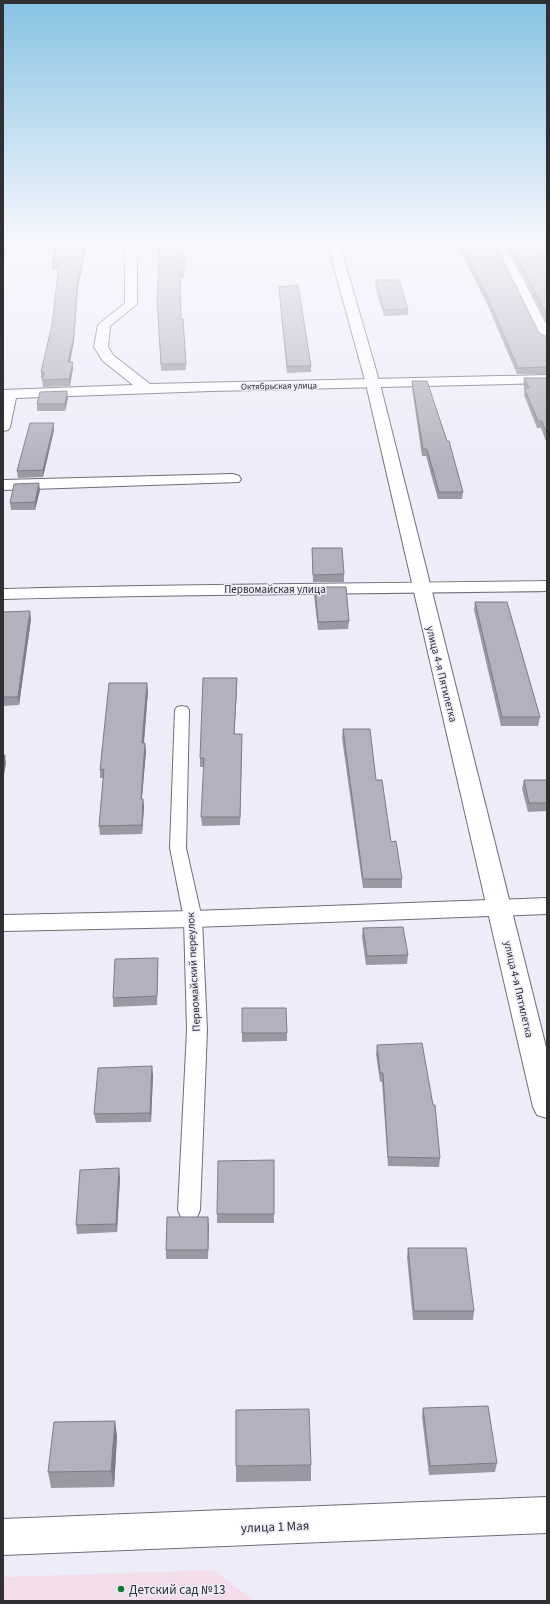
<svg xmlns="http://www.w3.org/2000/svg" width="550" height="1604" viewBox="0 0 550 1604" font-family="'Source Sans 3',sans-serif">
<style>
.education{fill:#f4ddea}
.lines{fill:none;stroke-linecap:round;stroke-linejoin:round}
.service-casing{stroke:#6e6e79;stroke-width:2}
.minor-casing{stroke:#6e6e79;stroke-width:2}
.tertiary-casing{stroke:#6e6e79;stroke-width:2}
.service{fill:#fff;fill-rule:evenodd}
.minor{fill:#fff;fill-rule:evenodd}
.tertiary{fill:#fff;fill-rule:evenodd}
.wall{fill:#9999a3}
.shaded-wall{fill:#7d7d85}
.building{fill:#b2b2be;stroke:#7d7d85}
.poi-dot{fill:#167d30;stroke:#ededfa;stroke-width:1.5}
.labels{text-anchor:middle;stroke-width:3;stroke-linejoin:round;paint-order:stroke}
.far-street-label{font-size:9px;fill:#2f2f34;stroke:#ededfa}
.street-label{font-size:11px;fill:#2f2f34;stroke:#ededfa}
.near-street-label{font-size:13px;fill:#2f2f34;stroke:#ededfa}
.near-poi-label{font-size:13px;fill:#2f2f34;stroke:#ededfa;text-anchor:start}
</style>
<rect width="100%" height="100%" fill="#ededfa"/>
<path class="education" d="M214,1570L254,1601H3V1577Z"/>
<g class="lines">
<g class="service-casing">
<path id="service" d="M182,706L187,707L189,710L186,848L202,919L207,1030L200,1210L197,1217L189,1219L181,1217L178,1210L187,1030L184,919L170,848L175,710L177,707Z"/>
</g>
<g class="minor-casing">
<g id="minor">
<path d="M125,242H137V304L110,326L108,347L113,355L150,384L547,375V383L211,391L16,398L10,427L8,430L3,431V390L133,385L103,361L94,347L98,325L125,303Z"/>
<path d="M492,242H504L547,326V343L540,339Z"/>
<path d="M233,474L239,476L241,479L239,482L3,490V480Z"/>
<path d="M547,581V591C366,594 184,594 3,599V589C184,584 366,584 547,581Z"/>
<path d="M547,898V914L193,927L3,931V915L193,911Z"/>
<path d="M547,1497V1533L3,1555V1519Z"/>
</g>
</g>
<g class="tertiary-casing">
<path id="tertiary" d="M327,242H339L380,384L547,1051V1118L537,1115L533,1107L366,384Z"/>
</g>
<use href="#service" class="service"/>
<use href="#minor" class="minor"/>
<use href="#tertiary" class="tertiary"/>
</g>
<g class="wall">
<path d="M184,242V278H181V319H183L186,370L161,371L157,299Z"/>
<path d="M458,242H494L539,333L547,337V374H517L487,304L459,248Z"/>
<path d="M506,242H535L547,261V323Z"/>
<path d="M87,244L78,288L74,341L70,362L73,368L70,386L43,387L42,380L43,378H41V372L52,325L58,270H52V264Z"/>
<path d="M376,280L408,309V315L384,316L375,287Z"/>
<path d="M279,287L311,366V372L287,373L279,294Z"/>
<path d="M524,378H547V444L541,428H537L524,395L525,388L523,385Z"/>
<path d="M412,381L463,492L462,499H438L426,456H422L412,388Z"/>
<path d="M68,398L65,411H37V404Z"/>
<path d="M54,430L43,477L18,478L17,471Z"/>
<path d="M40,490L35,510H11L10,503Z"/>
<path d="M312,548L344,574V582H313Z"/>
<path d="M315,587L349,621L348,629L318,630L314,595Z"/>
<path d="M475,602L540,717L538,726H501L474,610Z"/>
<path d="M3,612L31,619L19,705L3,706Z"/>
<path d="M237,678V687L234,734L242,743L240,825L202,826L201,817L204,767H200V758Z"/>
<path d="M148,691L144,743L146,751L142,799H143L144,807L142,834L100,835L99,826L103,778H100V770Z"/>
<path d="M343,729L376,780L391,842L402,879V888H363L342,738Z"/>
<path d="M524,780H547V811L528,812L522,789Z"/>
<path d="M363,928L408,955L407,964L366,965L362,937Z"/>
<path d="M158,958V967L157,1005L113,1007V998Z"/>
<path d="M242,1033H287V1041L242,1042Z"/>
<path d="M377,1045L440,1158L439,1167L388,1166L382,1082H380L376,1054Z"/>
<path d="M153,1075L151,1122L96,1123L94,1114Z"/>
<path d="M274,1160V1223H217V1214Z"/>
<path d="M120,1177L117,1232L77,1234L76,1225Z"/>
<path d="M208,1217V1259H166V1250Z"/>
<path d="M408,1248L474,1311L473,1320H413L407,1257Z"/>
<path d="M423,1408L497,1463L495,1472L429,1475L422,1417Z"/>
<path d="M115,1421L117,1437L114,1487L51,1488L48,1472Z"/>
<path d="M311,1465V1481L236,1482V1466Z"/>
</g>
<g class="shaded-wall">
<path d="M86,242H87V244L78,288L74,341L69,368L68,362L77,282Z"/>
<path d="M5,249L6,255L3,264V256Z"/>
<path d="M73,362V368L70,386L69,379Z"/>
<path d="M67,391L68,398L65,411V404Z"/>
<path d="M54,423V430L43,477V470Z"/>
<path d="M39,483L40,490L35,510V502Z"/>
<path d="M30,611L31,619L19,705L18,697Z"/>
<path d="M237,678V687L234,743V734Z"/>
<path d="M147,683L148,691L143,752L142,743Z"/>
<path d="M242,734V743L240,825V817Z"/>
<path d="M145,743L146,751L141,807V799Z"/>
<path d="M5,755L6,763L3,781V765Z"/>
<path d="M143,799L144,807L142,834V825Z"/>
<path d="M152,1066L153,1075L151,1122L150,1113Z"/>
<path d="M119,1168L120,1177L117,1232L116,1224Z"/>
<path d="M208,1217L209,1226L208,1259Z"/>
<path d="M115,1421L117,1437L114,1487L111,1471Z"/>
</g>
<g class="building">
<path d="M57,242H86L77,282L74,335L68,362H73L69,379L42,380L44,372H41L52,325L59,264H52Z"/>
<path d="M160,242H184V272H180L181,319H183L186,364H161L157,299Z"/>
<path d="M460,242H494L539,333L547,337V367L518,368L488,298Z"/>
<path d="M509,242H535L547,261V315Z"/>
<path d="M3,248L5,249L3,256Z"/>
<path d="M376,280H399L408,309L384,310Z"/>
<path d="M298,285L311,366H287L279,287Z"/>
<path d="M524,378H547V435L542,421H538L524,388H529Z"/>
<path d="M412,381H427L447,441H449L463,492H439L427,449H423Z"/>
<path d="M67,391L65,404H37L40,392Z"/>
<path d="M30,423H54L43,470L17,471Z"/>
<path d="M39,483L35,502L10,503L14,484Z"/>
<path d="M312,548H342L344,574L313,575Z"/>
<path d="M315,587H346L349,621L318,622Z"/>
<path d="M475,602H507L540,717H502Z"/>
<path d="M30,611L18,697H3V612Z"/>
<path d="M203,678H237L234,734H242L240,817H201L204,758H200Z"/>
<path d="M109,683H147L142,743H145L141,799H143L142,825L99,826L104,769L100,770Z"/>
<path d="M343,729H370L376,780H382L391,842L396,841L402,879H363Z"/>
<path d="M3,755H5L3,765Z"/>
<path d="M524,780H547V803H529Z"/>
<path d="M403,927L408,955L367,956L363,928Z"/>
<path d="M158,958L157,996L113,998L115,959Z"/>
<path d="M242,1008H286L287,1033H242Z"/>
<path d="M422,1043L433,1105H435L440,1158L388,1157L383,1073H380L377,1045Z"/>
<path d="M152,1066L150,1113L94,1114L98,1068Z"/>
<path d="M274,1160V1214H217L218,1161Z"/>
<path d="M119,1168L116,1224L76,1225L80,1170Z"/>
<path d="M167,1217H208V1250H166Z"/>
<path d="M408,1248H466L474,1311H414Z"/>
<path d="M488,1406L497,1463L430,1466L423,1408Z"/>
<path d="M309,1409L311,1465L236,1466V1410Z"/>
<path d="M115,1421L111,1471L48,1472L54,1422Z"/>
</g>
<linearGradient id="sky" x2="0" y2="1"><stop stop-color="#87c3e3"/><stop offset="0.52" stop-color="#f7f7fd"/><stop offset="1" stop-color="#f7f7fd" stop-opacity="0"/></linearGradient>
<rect width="550" height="467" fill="url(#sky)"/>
<circle class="poi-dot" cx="121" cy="1589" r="4"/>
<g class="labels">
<g class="far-street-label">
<text transform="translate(279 386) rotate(-1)" y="3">Октябрьская улица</text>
</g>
<g class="street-label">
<text x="275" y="593">Первомайская улица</text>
<text transform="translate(442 674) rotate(76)" y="4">улица 4-я Пятилетка</text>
<text transform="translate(193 972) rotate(-93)" y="4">Первомайский переулок</text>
<text transform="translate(519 989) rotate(77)" y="4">улица 4-я Пятилетка</text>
</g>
<g class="near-street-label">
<text transform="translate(275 1526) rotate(-2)" y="5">улица 1 Мая</text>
</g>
<g class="near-poi-label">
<text x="129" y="1594">Детский сад №13</text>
</g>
</g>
<rect width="550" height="1604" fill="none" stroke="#2f2f34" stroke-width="8"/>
</svg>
